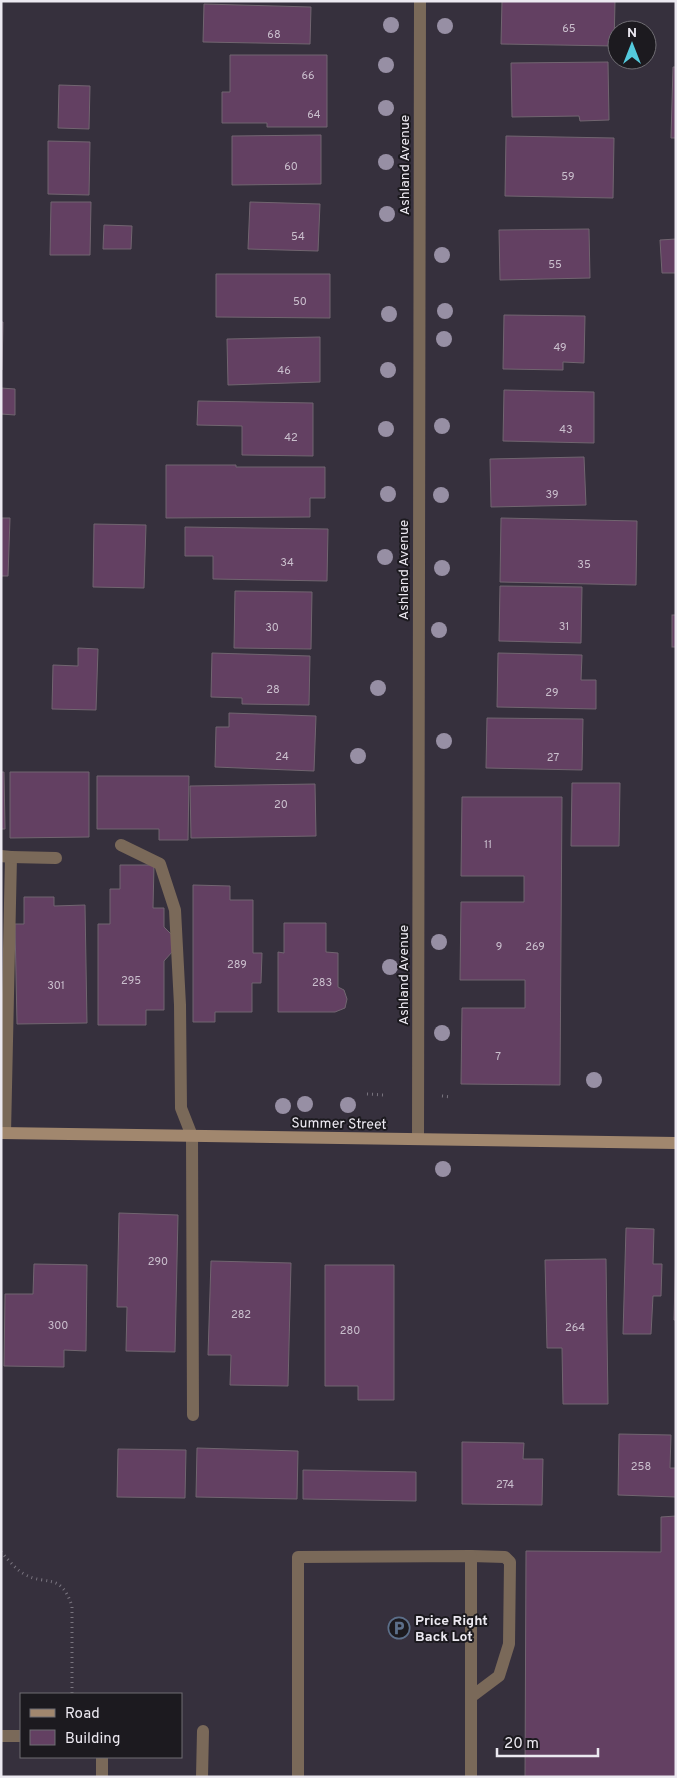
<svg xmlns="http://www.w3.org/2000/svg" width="677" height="1778" viewBox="0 0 677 1778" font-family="Overpass,sans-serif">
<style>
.building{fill:#634062;stroke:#716570}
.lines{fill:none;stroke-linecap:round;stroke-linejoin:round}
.path{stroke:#79747f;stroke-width:3;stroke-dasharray:1 4;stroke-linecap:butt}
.lane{stroke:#7a6959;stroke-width:12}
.street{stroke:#7a6959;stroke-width:12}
.secondary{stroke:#a1876e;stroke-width:12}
.tree{fill:#978fa4}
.labels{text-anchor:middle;stroke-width:4;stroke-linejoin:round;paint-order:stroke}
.number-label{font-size:11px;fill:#cabfcd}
.street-label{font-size:14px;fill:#ece9f1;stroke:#1c1a1f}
.poi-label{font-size:14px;font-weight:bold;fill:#ece9f1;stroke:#1c1a1f;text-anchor:start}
</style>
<rect width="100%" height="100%" fill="#36303d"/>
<g class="building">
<path d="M502,1H615L614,46L501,44Z"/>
<path d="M204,4L311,7L310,44L203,42Z"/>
<path d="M230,55H327V127H267V123H222V92H230Z"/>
<path d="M608,62L609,120L580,121L579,116L512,117L511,63Z"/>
<path d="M673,67H676V138H671Z"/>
<path d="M59,85L90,86L89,129L58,128Z"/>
<path d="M321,135V184L232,185V136Z"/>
<path d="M506,136L614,138L613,198L505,196Z"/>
<path d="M48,141L90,142L89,195L48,194Z"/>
<path d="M51,202H91L90,255H50Z"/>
<path d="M250,202L320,204L318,251L248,249Z"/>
<path d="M104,225L132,226L131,249H103Z"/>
<path d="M589,229L590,278L500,280L499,230Z"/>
<path d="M676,239V273H662L660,240Z"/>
<path d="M216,274H330V318L216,317Z"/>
<path d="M504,315L585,316L584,363L563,362V370L503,369Z"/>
<path d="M1,322H3L2,370H1Z"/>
<path d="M320,337V382L228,385L227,339Z"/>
<path d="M1,388L15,389V415L1,414Z"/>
<path d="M504,390L594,392V443L503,441Z"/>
<path d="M198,401L313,403V456L242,455V426L197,425Z"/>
<path d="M584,457L586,505L491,507L490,459Z"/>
<path d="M166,465H236V467H325V498H310V517L166,518Z"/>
<path d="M1,518H10L8,576H1Z"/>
<path d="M501,518L637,521L636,585L500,582Z"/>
<path d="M94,524L146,525L144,588L93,587Z"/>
<path d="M185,527L328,529L327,581L213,579V556H185Z"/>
<path d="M500,586L582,587L581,643L499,641Z"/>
<path d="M235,591L312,592L311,649L234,648Z"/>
<rect x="672" y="615" width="4" height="32"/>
<path d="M78,648L98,649L96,710L52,709L53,665L78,666Z"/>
<path d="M212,653L310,656L309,705L242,704V698L211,697Z"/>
<path d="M498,653L582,655L581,680H596V709L497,707Z"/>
<path d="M229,713L316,716L314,771L215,767L216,727H229Z"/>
<path d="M487,718L583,719L582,770L486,768Z"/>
<path d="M1,772H4L5,829H1Z"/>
<path d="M10,772H89V837L10,838Z"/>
<path d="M97,776H189L188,840H159V829H97Z"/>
<path d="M572,783H620L619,846H571Z"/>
<path d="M315,784L316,836L191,838L190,786Z"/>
<path d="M462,797H562L560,1085L461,1084L462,1008H525V980H460L461,902H524V876H461Z"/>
<path d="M120,865H154L153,908H164V927L173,936V951L164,961V1010H146V1025H98V924H110V889H120Z"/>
<path d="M193,885L230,886V900H253V953H262L261,983H252V1012H215V1022H193Z"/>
<path d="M24,897H54V906L85,905L87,1023L17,1024L15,924H24Z"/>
<path d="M284,923H326V952L338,953V987L344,990L347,999L345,1008L335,1012H278V952L284,953Z"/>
<path d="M119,1213L178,1215L175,1352L126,1351L127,1307H117Z"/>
<path d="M626,1228L654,1229L653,1264H662L661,1296H653L651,1334H623Z"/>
<path d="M676,1244V1320H674Z"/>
<path d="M606,1259L608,1404H563L562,1348H547L545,1260Z"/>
<path d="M211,1261L291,1263L288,1386L230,1385L231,1355H208Z"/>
<path d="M34,1264L87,1265L86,1351L64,1350V1367L4,1366L5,1294H33Z"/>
<path d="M325,1265H394V1400H358V1386H325Z"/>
<path d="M619,1434L671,1435L670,1468H676V1497L618,1495Z"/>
<path d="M462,1442L524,1443L523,1459H543L542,1505L462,1504Z"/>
<path d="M197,1448L298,1451L297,1499L196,1497Z"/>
<path d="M118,1449L186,1450L185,1498L117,1497Z"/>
<path d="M303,1470L416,1472V1501L303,1499Z"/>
<path d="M676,1516V1777H525L526,1551L661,1552V1517Z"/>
</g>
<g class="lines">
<g class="path">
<path d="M367,1094L384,1095"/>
<path d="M442,1096L451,1097"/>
<path d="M1,1552C8,1559 15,1569 24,1574C47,1587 60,1571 72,1606V1694"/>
</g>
<g class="lane">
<path d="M121,845L160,864L175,910L180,1005L181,1108L192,1136L193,1415"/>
<path d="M1,856L11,857L5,1133"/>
<path d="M11,857L56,858"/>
<path d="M471,1556L505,1557L510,1562L509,1644L499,1676L471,1697"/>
<path d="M1,1736H21"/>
<path d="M102,1757V1777"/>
<path d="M202,1777L203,1731"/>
<path d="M298,1777V1557L471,1556V1777"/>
</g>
<path class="street" d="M418,1139L420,1"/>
<path class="secondary" d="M1,1133L676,1143"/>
</g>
<g class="tree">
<circle cx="391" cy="25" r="8"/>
<circle cx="445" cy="26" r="8"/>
<circle cx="386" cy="65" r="8"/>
<circle cx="386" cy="108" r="8"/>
<circle cx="386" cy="162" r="8"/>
<circle cx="387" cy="214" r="8"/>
<circle cx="442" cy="255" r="8"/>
<circle cx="445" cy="311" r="8"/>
<circle cx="389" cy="314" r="8"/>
<circle cx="444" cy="339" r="8"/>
<circle cx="388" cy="370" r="8"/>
<circle cx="442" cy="426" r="8"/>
<circle cx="386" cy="429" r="8"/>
<circle cx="388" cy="494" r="8"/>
<circle cx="441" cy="495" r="8"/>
<circle cx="385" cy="557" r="8"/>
<circle cx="442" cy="568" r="8"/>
<circle cx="439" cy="630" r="8"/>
<circle cx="378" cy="688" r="8"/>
<circle cx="444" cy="741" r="8"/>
<circle cx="358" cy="756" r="8"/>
<circle cx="439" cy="942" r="8"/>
<circle cx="390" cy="967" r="8"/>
<circle cx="442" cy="1033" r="8"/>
<circle cx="594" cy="1080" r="8"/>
<circle cx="305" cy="1104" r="8"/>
<circle cx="348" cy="1105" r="8"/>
<circle cx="283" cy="1106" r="8"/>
<circle cx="443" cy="1169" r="8"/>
</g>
<defs>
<g id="parking-ring" transform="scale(1.125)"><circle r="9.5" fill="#1c1a1f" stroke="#5c6f8a" stroke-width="1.5"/><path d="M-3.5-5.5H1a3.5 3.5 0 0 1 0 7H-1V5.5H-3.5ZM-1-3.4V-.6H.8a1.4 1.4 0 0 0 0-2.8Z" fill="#5c6f8a"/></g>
</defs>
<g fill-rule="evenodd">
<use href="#parking-ring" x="399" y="1628"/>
</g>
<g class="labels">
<g class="number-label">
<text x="569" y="32">65</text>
<text x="274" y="38">68</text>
<text x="308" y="79">66</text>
<text x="314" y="118">64</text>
<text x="291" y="170">60</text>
<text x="568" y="180">59</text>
<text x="298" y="240">54</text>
<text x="555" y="268">55</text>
<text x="300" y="305">50</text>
<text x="560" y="351">49</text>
<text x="284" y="374">46</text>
<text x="566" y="433">43</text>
<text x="291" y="441">42</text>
<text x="552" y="498">39</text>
<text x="287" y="566">34</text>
<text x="584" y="568">35</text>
<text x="564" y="630">31</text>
<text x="272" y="631">30</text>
<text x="273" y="693">28</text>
<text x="552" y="696">29</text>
<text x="282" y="760">24</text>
<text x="553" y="761">27</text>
<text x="281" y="808">20</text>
<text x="488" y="848">11</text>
<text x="499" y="950">9</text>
<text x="535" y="950">269</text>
<text x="237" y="968">289</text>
<text x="131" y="984">295</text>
<text x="322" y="986">283</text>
<text x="56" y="989">301</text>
<text x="498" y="1060">7</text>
<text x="158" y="1265">290</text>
<text x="241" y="1318">282</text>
<text x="58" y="1329">300</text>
<text x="575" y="1331">264</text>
<text x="350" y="1334">280</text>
<text x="641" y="1470">258</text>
<text x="505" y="1488">274</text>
</g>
<g class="street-label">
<text transform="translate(404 165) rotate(-90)" y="5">Ashland Avenue</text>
<text transform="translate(403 570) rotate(-90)" y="5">Ashland Avenue</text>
<text transform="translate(403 975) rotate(-90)" y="5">Ashland Avenue</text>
<text transform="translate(339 1123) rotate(1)" y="5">Summer Street</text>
</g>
<g class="poi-label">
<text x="415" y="1625">Price Right<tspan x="415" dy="16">Back Lot</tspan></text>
</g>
</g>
<rect width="677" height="1778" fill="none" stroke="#ece9f1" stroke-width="5"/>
<rect x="20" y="1693" width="162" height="65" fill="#1c1a1f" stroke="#6f6d73"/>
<rect x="30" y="1709" width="25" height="8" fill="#a1876e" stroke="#6f6d73"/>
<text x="65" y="1718" font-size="15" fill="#ece9f1">Road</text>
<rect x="30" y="1730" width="25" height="15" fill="#634062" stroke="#6f6d73"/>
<text x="65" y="1743" font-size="15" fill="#ece9f1">Building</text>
<g transform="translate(632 45)"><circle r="24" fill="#1c1a1f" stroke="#6f6d73"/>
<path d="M0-4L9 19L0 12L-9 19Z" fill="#54cadd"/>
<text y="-8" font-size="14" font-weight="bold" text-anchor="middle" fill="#ece9f1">N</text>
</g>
<path d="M497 1748v8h101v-8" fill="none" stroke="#ece9f1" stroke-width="2.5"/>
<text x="504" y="1748" font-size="15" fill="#ece9f1" stroke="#1c1a1f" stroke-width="4" paint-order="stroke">20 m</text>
</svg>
